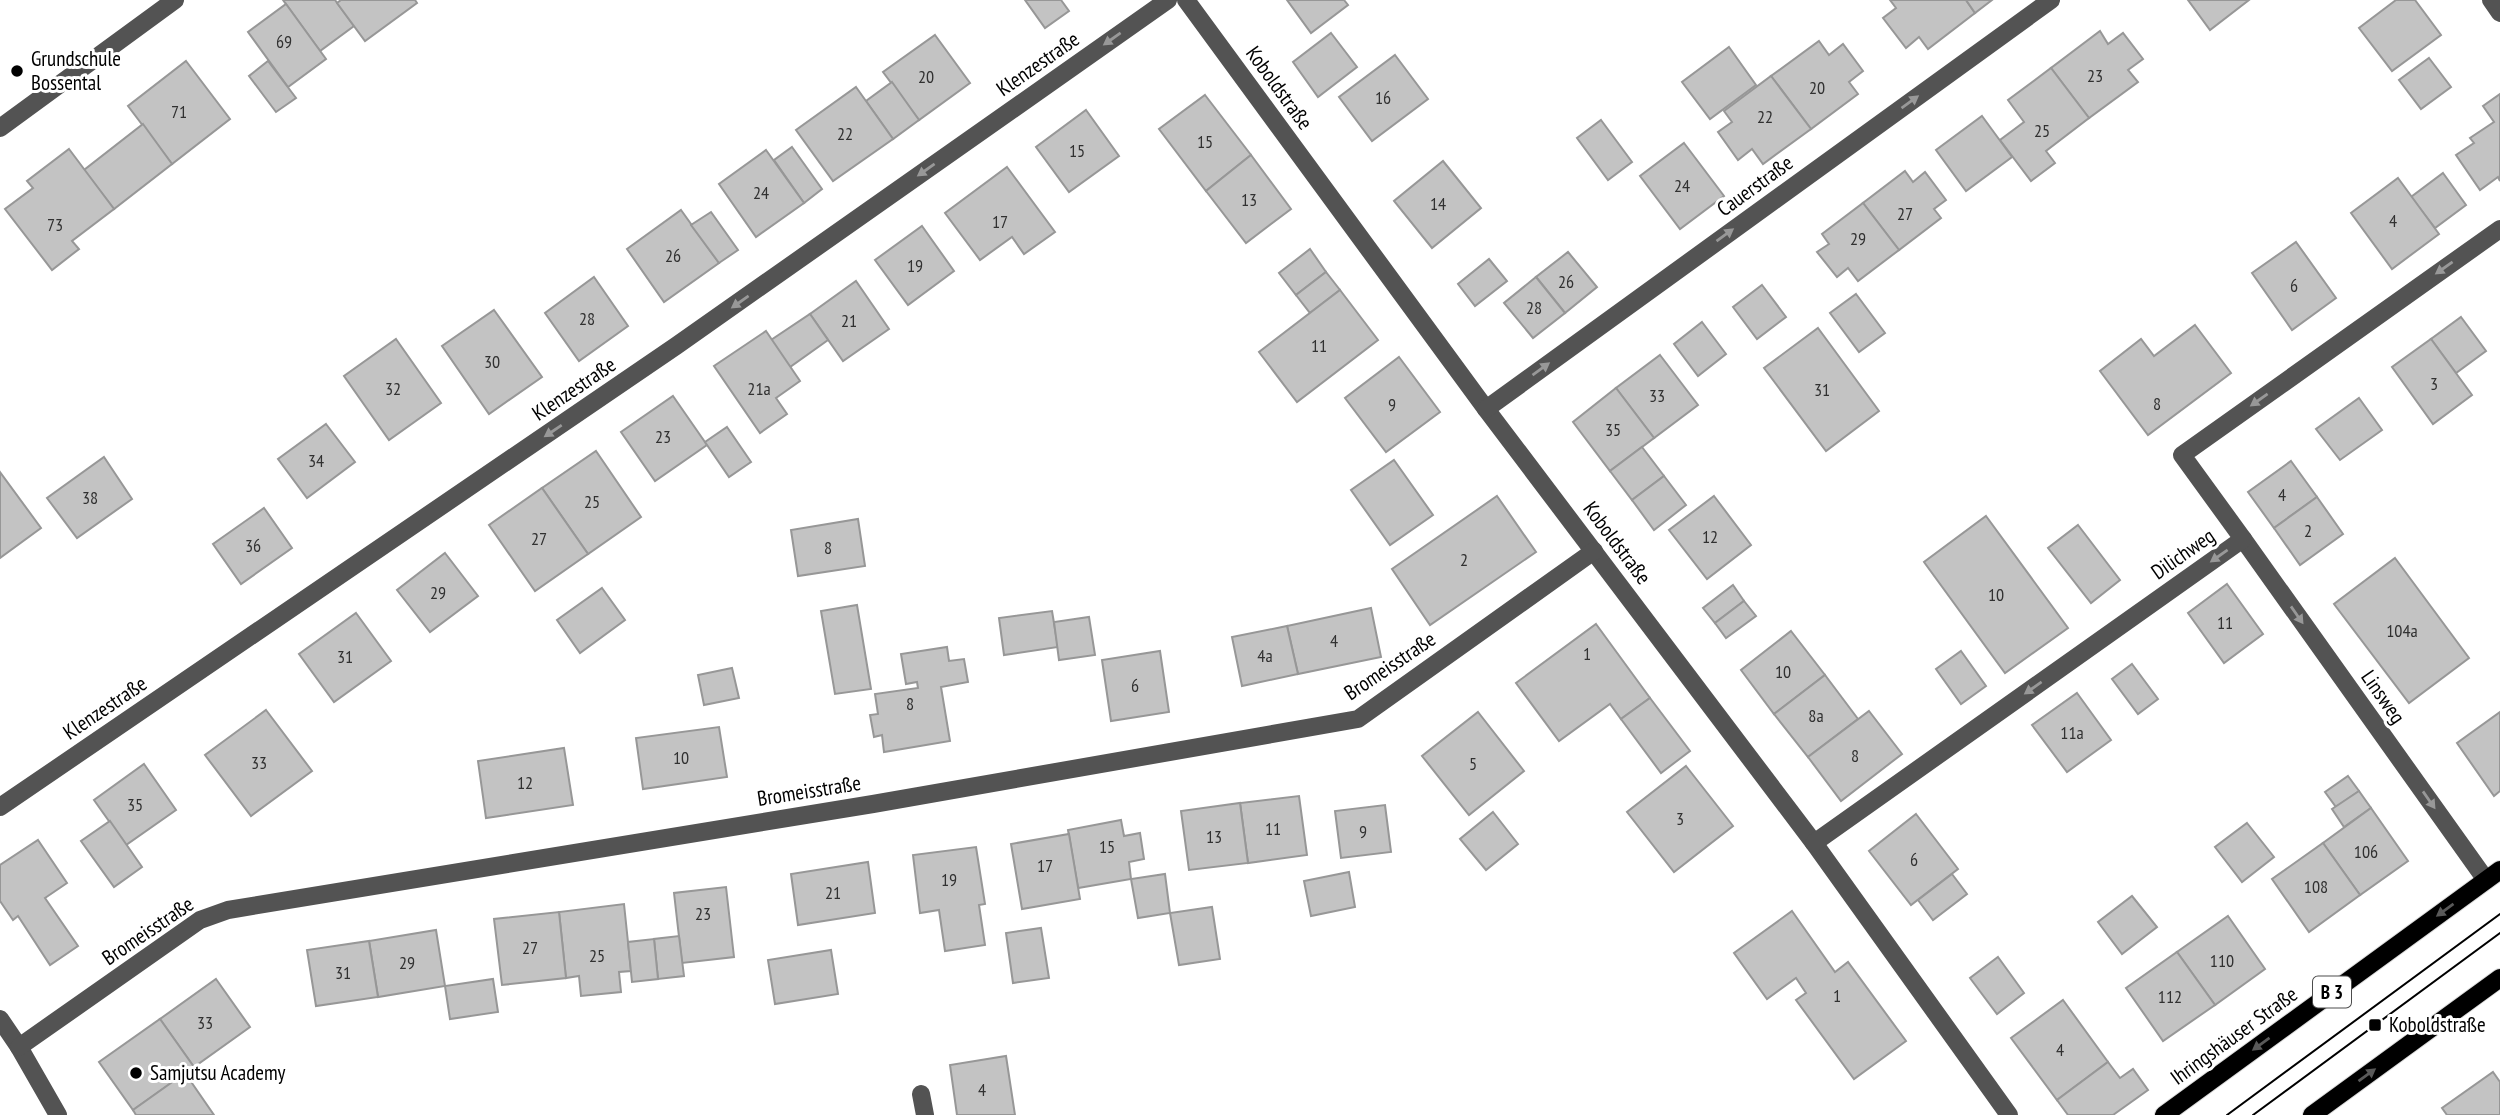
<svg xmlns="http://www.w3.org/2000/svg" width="2500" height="1115" viewBox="0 0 2500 1115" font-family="'PT Sans Narrow',sans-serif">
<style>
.building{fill:#c3c3c3;stroke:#979797;stroke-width:2}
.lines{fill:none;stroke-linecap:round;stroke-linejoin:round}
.major-casing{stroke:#dbdbdb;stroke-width:20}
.minor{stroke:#535353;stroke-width:18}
.major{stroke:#000;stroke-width:18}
.tram{stroke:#000;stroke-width:2}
.oneway{fill:#989898}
.oneway2{fill:#595959}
.poi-dot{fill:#000;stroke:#fff;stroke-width:2.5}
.labels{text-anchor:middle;stroke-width:6;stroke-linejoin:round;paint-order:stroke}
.number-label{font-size:18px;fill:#313131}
.shield{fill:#fff;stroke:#4c4c4c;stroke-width:2}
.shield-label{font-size:19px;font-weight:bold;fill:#000}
.poi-label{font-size:21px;fill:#000;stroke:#fff;text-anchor:start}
.street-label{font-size:21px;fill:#000;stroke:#fff}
</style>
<rect width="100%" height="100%" fill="#fff"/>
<g class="building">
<path d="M283,0H335L354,26L320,51Z"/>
<path d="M341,0H415L417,3L365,41L337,3Z"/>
<path d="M1025,0H1061L1069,11L1045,28Z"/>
<path d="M1287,0H1344L1348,5L1311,33Z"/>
<path d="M1890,0H1966L1975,13L1928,49L1919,37L1906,48L1883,18L1896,8Z"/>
<path d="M1966,0H1992L1975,13Z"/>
<path d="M2188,0H2249L2210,30Z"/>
<path d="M2396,0H2415L2441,35L2392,71L2359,28Z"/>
<path d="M286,4L326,59L288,87L248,32Z"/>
<path d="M2100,31L2108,44L2123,33L2143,59L2128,70L2138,82L2089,118L2051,68Z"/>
<path d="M1331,33L1357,67L1318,97L1293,62Z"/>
<path d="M935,35L970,83L919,120L883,72Z"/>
<path d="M1819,41L1829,55L1843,44L1863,71L1849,82L1858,94L1811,129L1771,76Z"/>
<path d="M1729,47L1756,85L1710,119L1682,82Z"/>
<path d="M1395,55L1428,99L1372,141L1339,97Z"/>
<path d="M2429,58L2451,87L2421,109L2399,80Z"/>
<path d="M186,61L230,119L172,164L128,106Z"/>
<path d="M268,61L296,98L276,112L249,76Z"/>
<path d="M2051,68L2089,118L2046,151L2055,163L2031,181L2000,140L2024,122L2008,100Z"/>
<path d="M1771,76L1811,129L1763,164L1752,149L1738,160L1718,132L1732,122L1724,111Z"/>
<path d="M892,82L919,120L893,139L866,101Z"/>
<path d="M856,87L893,139L833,181L796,130Z"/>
<path d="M2500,94V181L2498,177L2480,190L2456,155L2474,143L2470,138L2494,122L2483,106Z"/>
<path d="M1205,95L1251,155L1206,191L1159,129Z"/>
<path d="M1086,110L1119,156L1069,192L1036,147Z"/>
<path d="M1982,116L2012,157L1966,191L1936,150Z"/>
<path d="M1601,120L1632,162L1608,180L1577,138Z"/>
<path d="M143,124L172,164L114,209L84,170Z"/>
<path d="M1684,143L1724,196L1680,229L1640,176Z"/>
<path d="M792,147L822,189L804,203L774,160Z"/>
<path d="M69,149L114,209L72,241L79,249L52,270L5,209L33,188L27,181Z"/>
<path d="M766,150L804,203L756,237L719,184Z"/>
<path d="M1251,155L1291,209L1246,243L1206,191Z"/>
<path d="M1443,161L1481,208L1432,248L1394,201Z"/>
<path d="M1007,167L1055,232L1024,254L1012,237L980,260L945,213Z"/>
<path d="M1905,171L1913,182L1925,172L1946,200L1934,209L1941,218L1899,250L1863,203Z"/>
<path d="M2443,173L2466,205L2435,228L2411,197Z"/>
<path d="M2398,178L2439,234L2392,269L2351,213Z"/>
<path d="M1863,203L1899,250L1858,281L1848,268L1837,277L1817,252L1829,244L1822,234Z"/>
<path d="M681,210L719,263L664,302L627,249Z"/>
<path d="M711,212L738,250L719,263L691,225Z"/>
<path d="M922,226L954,271L908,305L875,260Z"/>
<path d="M2296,242L2336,298L2292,330L2252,273Z"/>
<path d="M1310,249L1326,272L1296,295L1279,273Z"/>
<path d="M1568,252L1597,287L1565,313L1536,277Z"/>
<path d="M1489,259L1507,281L1475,306L1458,284Z"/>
<path d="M1326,272L1340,290L1310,313L1296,295Z"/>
<path d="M594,277L628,326L579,361L545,313Z"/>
<path d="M1536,277L1565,313L1533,338L1504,303Z"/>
<path d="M856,281L889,329L843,361L810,314Z"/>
<path d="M1762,285L1786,317L1757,339L1733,307Z"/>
<path d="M1340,290L1378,340L1297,402L1259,352Z"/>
<path d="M1856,294L1885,333L1859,352L1830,313Z"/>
<path d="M494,310L542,377L489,414L442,346Z"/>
<path d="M810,314L828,340L790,367L771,340Z"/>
<path d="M2461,317L2486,351L2456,373L2431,339Z"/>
<path d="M1702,322L1726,354L1698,376L1674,344Z"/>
<path d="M2195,325L2231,373L2148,435L2100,371L2141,339L2154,356Z"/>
<path d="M1818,328L1879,411L1826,451L1764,368Z"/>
<path d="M766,331L800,381L776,398L787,414L760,433L714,366Z"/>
<path d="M396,339L441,403L389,440L344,376Z"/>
<path d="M2431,339L2472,395L2433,424L2392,367Z"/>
<path d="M1660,355L1698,405L1654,438L1616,388Z"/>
<path d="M1399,357L1440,412L1386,452L1345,398Z"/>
<path d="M1616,388L1654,438L1610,471L1573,422Z"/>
<path d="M673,396L707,445L655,481L621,432Z"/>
<path d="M2359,398L2382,430L2340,460L2316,429Z"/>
<path d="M326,424L355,462L307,498L278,459Z"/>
<path d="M727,427L751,462L729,477L705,442Z"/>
<path d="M1642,447L1664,476L1632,500L1610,471Z"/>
<path d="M596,451L641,517L588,554L542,488Z"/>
<path d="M104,457L132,499L77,538L47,498Z"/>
<path d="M1394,460L1433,515L1390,545L1351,490Z"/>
<path d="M2291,461L2317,497L2274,528L2248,492Z"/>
<path d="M0,472L41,528L0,558Z"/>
<path d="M1664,476L1686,505L1654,530L1632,500Z"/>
<path d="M542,488L588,554L535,591L489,525Z"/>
<path d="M1497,496L1536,552L1430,625L1392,569Z"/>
<path d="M1714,496L1751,545L1707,579L1669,530Z"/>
<path d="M2317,497L2343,534L2300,565L2274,528Z"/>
<path d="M264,508L292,548L241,584L213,544Z"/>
<path d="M1986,516L2068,628L2005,673L1924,562Z"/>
<path d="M858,519L865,566L798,576L791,530Z"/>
<path d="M2078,525L2120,580L2091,603L2048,548Z"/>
<path d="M445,553L478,596L430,632L397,590Z"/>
<path d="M2395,558L2469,658L2409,703L2334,604Z"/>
<path d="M2227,584L2263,634L2224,663L2188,613Z"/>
<path d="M1733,585L1744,601L1715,623L1703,608Z"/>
<path d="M602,588L625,620L580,653L557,620Z"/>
<path d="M1744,601L1756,616L1726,638L1715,623Z"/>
<path d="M857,605L871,689L835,694L821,611Z"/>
<path d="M1371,608L1381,657L1298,674L1287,626Z"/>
<path d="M1052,611L1058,647L1004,655L999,618Z"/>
<path d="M356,613L391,661L334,702L299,654Z"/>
<path d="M1089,617L1095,655L1059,660L1054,622Z"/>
<path d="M1596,624L1650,698L1621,719L1610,704L1559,741L1516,683Z"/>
<path d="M1287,626L1298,674L1242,686L1232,637Z"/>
<path d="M1791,631L1825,675L1774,714L1741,670Z"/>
<path d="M947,647L949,661L964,659L968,682L941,687L950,741L884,752L882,735L874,737L870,715L878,714L875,694L918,688L917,682L906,684L901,654Z"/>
<path d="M1160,651L1169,712L1111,721L1102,660Z"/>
<path d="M1961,651L1986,686L1961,704L1936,669Z"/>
<path d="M2132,664L2158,699L2138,714L2112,679Z"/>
<path d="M732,668L739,698L704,705L698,675Z"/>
<path d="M1825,675L1858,719L1808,757L1774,714Z"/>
<path d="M2077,693L2111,740L2067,772L2032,725Z"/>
<path d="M1650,698L1690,751L1661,773L1621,719Z"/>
<path d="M266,710L312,771L251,816L205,755Z"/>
<path d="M1869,711L1902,754L1841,801L1808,757Z"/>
<path d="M1478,712L1524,771L1469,815L1422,756Z"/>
<path d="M2500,712V791L2494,796L2457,743Z"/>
<path d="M719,727L727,777L643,789L636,738Z"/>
<path d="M564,748L573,805L486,818L478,761Z"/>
<path d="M144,764L176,810L126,845L94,800Z"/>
<path d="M1686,766L1733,826L1674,872L1627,812Z"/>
<path d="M2348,776L2359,791L2336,807L2325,792Z"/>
<path d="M2359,791L2371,808L2344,827L2332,809Z"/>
<path d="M1299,796L1307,855L1248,863L1240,803Z"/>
<path d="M1240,803L1248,863L1189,870L1181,811Z"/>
<path d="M1385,805L1391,852L1341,858L1335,811Z"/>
<path d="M2371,808L2408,861L2360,895L2323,843Z"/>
<path d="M1493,812L1518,844L1486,870L1460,839Z"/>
<path d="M1916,814L1958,869L1911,905L1869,851Z"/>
<path d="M1121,820L1124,836L1140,833L1144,859L1129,862L1131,879L1078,888L1068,830Z"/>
<path d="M110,821L142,867L114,887L81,841Z"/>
<path d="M2247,823L2274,857L2242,882L2215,847Z"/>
<path d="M1069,834L1080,899L1022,909L1011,844Z"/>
<path d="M38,840L67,883L45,898L78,946L50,965L18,916L13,920L0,901V865Z"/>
<path d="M2323,843L2360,895L2309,932L2272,879Z"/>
<path d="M976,847L985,904L979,905L985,945L945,951L939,910L920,913L913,855Z"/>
<path d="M868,862L875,913L798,925L791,874Z"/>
<path d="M1349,872L1355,907L1311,916L1304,881Z"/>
<path d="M1165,874L1170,913L1138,918L1131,879Z"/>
<path d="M1952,874L1967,894L1933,920L1918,900Z"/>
<path d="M726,887L734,957L682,963L674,893Z"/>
<path d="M2132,896L2157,927L2122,954L2098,922Z"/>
<path d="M624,904L631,971L619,972L621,992L581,996L579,976L566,978L559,912Z"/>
<path d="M1212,907L1220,959L1179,965L1170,913Z"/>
<path d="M1792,911L1835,972L1848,962L1906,1041L1854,1079L1796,1000L1806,993L1796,978L1767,999L1734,953Z"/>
<path d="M559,912L566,978L502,985L494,919Z"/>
<path d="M2228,916L2265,969L2215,1005L2177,952Z"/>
<path d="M1041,928L1049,978L1013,983L1006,933Z"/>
<path d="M436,930L445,986L378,997L369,941Z"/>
<path d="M679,936L684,976L658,979L654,939Z"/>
<path d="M654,939L658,979L632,982L628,942Z"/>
<path d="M369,941L378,997L316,1006L307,950Z"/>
<path d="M831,950L838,994L775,1004L768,960Z"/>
<path d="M2177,952L2215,1005L2163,1041L2126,988Z"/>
<path d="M1998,957L2024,993L1997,1014L1970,978Z"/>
<path d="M216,979L250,1027L194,1067L160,1019Z"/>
<path d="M493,979L498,1012L450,1019L445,986Z"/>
<path d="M2063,1000L2108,1062L2057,1100L2011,1038Z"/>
<path d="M160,1019L194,1067L133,1110L99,1062Z"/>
<path d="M1006,1056L1015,1115H957L950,1065Z"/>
<path d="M2108,1062L2120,1078L2133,1069L2148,1090L2113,1115H2068L2057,1100Z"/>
<path d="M2493,1072L2500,1082V1115H2447L2442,1108Z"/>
<path d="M185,1073L214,1115H136L133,1110Z"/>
</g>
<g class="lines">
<g class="major-casing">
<g id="major">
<path d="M2164,1115L2500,870"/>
<path d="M2312,1115L2500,978"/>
</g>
</g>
<g class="minor">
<path d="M1186,0L1486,409L1814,843L2009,1115"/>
<path d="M2491,0L2500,13"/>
<path d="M0,128L175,0"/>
<path d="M1486,409L2051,0"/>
<path d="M2243,539L2486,880"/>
<path d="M0,807L676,346L1168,0"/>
<path d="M1814,843L2243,539L2182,455L2500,229"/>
<path d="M0,1019L19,1047L58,1115"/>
<path d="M19,1047L200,920L228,910L873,804L1358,719L1594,551"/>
<path d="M921,1094L925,1115"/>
</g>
<use href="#major" class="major"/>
<g class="tram">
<path d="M2227,1115L2500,914"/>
<path d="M2253,1115L2500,933"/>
</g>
</g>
<defs><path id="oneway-solid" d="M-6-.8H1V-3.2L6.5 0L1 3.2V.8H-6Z" transform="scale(1.75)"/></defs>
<g class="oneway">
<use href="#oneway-solid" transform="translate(1112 39) rotate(145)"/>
<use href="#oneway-solid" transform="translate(1910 102) rotate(-36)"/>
<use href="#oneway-solid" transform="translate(926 170) rotate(145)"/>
<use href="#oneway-solid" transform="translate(1725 235) rotate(-36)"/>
<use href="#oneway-solid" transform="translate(2444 268) rotate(145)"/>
<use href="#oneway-solid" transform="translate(740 302) rotate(145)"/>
<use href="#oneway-solid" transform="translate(1541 369) rotate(-36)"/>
<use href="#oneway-solid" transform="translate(2259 400) rotate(145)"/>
<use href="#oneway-solid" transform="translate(553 431) rotate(146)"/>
<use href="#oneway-solid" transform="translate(2219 556) rotate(145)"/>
<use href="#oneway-solid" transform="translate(2297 615) rotate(55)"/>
<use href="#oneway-solid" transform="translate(2033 688) rotate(145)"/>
<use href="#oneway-solid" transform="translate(2429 800) rotate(55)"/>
</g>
<g class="oneway2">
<use href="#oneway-solid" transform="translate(2445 910) rotate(144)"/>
<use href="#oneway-solid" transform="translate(2261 1044) rotate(144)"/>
<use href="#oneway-solid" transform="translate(2367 1075) rotate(-36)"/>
</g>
<g class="poi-dot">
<circle cx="17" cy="71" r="7"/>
<rect x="2368" y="1018" width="14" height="14" rx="3.5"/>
<circle cx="136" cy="1073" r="7"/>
</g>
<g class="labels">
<g class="number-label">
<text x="284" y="48">69</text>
<text x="2095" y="82">23</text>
<text x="926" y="83">20</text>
<text x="1817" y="94">20</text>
<text x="1383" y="104">16</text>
<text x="179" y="118">71</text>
<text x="1765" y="123">22</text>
<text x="2042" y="137">25</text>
<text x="845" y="140">22</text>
<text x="1205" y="148">15</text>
<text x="1077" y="157">15</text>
<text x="1682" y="192">24</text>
<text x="761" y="199">24</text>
<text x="1249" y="206">13</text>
<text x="1438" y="210">14</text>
<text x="1905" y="220">27</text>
<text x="2393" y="227">4</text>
<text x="1000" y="228">17</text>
<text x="55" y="231">73</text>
<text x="1858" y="245">29</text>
<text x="673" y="262">26</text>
<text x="915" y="272">19</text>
<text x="1566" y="288">26</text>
<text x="2294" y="292">6</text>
<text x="1534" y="314">28</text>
<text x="587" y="325">28</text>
<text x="849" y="327">21</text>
<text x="1319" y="352">11</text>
<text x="492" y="368">30</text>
<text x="2434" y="390">3</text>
<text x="393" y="395">32</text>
<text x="759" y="395">21a</text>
<text x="1822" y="396">31</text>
<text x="1657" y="402">33</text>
<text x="2157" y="410">8</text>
<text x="1392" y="411">9</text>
<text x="1613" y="436">35</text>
<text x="663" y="443">23</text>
<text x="316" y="467">34</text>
<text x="2282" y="501">4</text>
<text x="90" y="504">38</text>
<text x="592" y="508">25</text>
<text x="2308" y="537">2</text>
<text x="1710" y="543">12</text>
<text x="539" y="545">27</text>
<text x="253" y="552">36</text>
<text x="828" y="554">8</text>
<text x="1464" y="566">2</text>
<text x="438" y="599">29</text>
<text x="1996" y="601">10</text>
<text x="2225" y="629">11</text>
<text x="2402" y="637">104a</text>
<text x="1334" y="647">4</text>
<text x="1587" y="660">1</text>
<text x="1265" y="662">4a</text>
<text x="345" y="663">31</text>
<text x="1783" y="678">10</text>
<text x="1135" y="692">6</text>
<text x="910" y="710">8</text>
<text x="1816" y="722">8a</text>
<text x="2072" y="739">11a</text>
<text x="1855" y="762">8</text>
<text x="681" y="764">10</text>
<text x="259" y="769">33</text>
<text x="1473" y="770">5</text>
<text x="525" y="789">12</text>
<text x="135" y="811">35</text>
<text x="1680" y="825">3</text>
<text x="1273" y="835">11</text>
<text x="1363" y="838">9</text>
<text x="1214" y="843">13</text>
<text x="1107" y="853">15</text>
<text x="2366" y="858">106</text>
<text x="1914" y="866">6</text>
<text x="1045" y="872">17</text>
<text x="949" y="886">19</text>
<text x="2316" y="893">108</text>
<text x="833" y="899">21</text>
<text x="703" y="920">23</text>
<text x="530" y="954">27</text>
<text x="597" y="962">25</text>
<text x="2222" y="967">110</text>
<text x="407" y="969">29</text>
<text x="343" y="979">31</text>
<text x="1837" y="1002">1</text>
<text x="2170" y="1003">112</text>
<text x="205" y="1029">33</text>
<text x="2060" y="1056">4</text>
<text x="982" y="1096">4</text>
</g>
<rect class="shield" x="2313" y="976.5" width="38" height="31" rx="5"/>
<g class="shield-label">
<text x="2332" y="999">B 3</text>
</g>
<g class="poi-label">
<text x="31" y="66">Grundschule<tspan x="31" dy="24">Bossental</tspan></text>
<text x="2389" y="1032">Koboldstraße</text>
<text x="150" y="1080">Samjutsu Academy</text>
</g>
<g class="street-label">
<text transform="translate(1038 64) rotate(-35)" y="7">Klenzestraße</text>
<text transform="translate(1279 88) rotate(54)" y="7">Koboldstraße</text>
<text transform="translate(1755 186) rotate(-36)" y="7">Cauerstraße</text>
<text transform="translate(574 389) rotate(-34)" y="7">Klenzestraße</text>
<text transform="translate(1617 543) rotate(53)" y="7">Koboldstraße</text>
<text transform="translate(2183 554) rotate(-35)" y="7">Dilichweg</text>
<text transform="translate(1390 666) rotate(-34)" y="7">Bromeisstraße</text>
<text transform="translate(2383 697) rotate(55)" y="7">Linsweg</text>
<text transform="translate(105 708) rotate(-34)" y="7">Klenzestraße</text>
<text transform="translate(809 791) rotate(-9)" y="7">Bromeisstraße</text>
<text transform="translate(148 931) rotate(-34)" y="7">Bromeisstraße</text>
<text transform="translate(2234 1036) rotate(-36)" y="7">Ihringshäuser Straße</text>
</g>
</g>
</svg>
